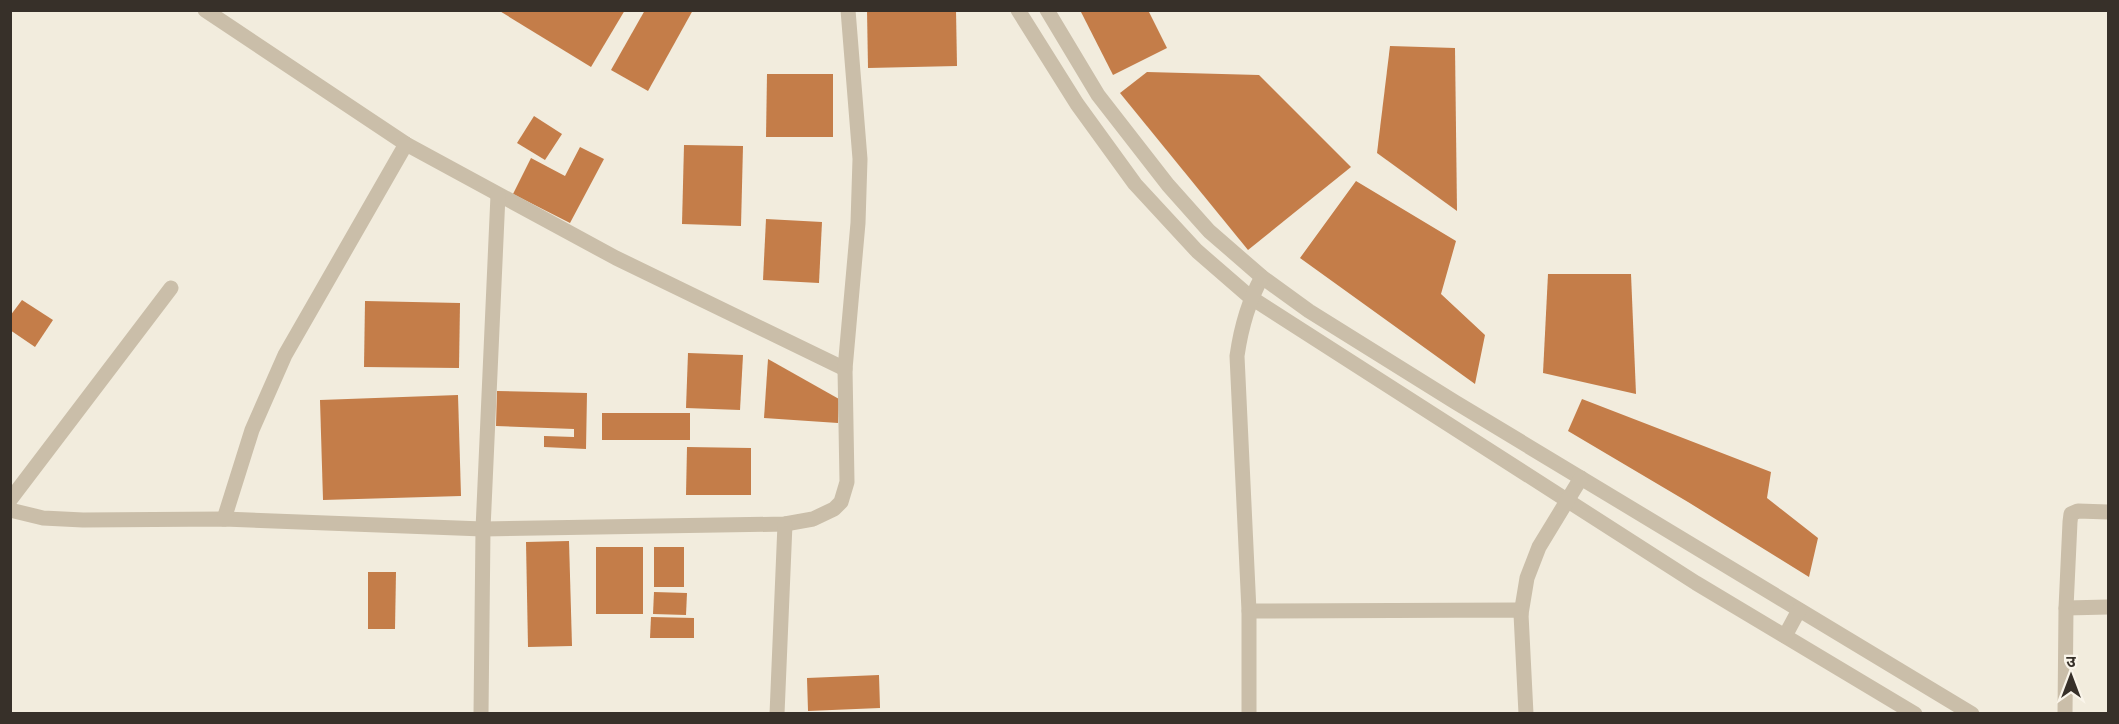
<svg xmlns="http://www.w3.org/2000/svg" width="2119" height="724" viewBox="0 0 2119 724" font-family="Commissioner,'Noto Sans Devanagari',sans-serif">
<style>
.building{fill:#c47d49}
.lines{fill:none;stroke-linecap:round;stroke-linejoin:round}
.minor{stroke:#cabea9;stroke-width:15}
</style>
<rect width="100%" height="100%" fill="#f2ecdd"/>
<g class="building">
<path d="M498,10H625L591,67Z"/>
<path d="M645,10H693L648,91L611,70Z"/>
<path d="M867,10H956L957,66L868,68Z"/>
<path d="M1080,10H1148L1167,48L1113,75Z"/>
<path d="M1390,46L1455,48L1457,211L1377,153Z"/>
<path d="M1147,72L1259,75L1351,167L1248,250L1120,93Z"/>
<path d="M767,74H833V137H766Z"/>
<path d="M534,116L562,134L545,160L517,143Z"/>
<path d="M684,145L743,146L741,226L682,224Z"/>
<path d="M580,147L604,159L570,223L513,194L531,158L565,176Z"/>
<path d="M1356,181L1456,241L1441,294L1485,335L1475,384L1300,258Z"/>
<path d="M766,219L822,222L819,283L763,280Z"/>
<path d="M1548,274H1631L1636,394L1543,373Z"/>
<path d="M22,300L53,320L35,347L10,330V316Z"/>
<path d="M365,301L460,303L459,368L364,367Z"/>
<path d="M688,353L743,355L740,410L686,408Z"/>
<path d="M768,359L839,399L838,423L764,418Z"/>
<path d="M497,391L587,393L586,449L544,447V436L574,437V429L496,426Z"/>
<path d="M458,395L461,496L323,500L320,400Z"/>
<path d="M1582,399L1771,472L1767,498L1818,538L1809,577L1688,502L1568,431Z"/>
<rect x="602" y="413" width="88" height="27"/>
<path d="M687,447L751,448V495H686Z"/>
<path d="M569,541L572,646L528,647L526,542Z"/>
<rect x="596" y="547" width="47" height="67"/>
<rect x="654" y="547" width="30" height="40"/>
<path d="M368,572H396L395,629H368Z"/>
<path d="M654,592L687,593L686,615L653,614Z"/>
<path d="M651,617L694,618V638H650Z"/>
<path d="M879,675L880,708L808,711L807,678Z"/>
</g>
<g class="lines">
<g class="minor">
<path d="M205,10L406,144L616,258L845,369"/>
<path d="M1018,10L1077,104L1135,184L1197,251L1250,297L1696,583L1915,714"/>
<path d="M1047,10L1098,95L1168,185L1209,231L1262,277L1309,311L1455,402L1972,714"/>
<path d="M10,500L171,288"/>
<path d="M10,510L43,518L83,520L224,519L483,529L785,524L813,519L834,509L841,502L847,482L845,369L858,223L860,159L848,10"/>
<path d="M224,519L252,430L285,355L406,144"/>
<path d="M2066,608L2108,607"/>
<path d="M1249,611L1516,610L1521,614L1526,714"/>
<path d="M1521,614L1527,578L1539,547L1581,478"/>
<path d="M1785,636L1799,610"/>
<path d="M481,714L483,529L498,195"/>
<path d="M777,714L785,524"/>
<path d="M1249,714V611L1237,356C1241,328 1248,302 1262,277"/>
<path d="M2065,714L2066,608L2070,522L2071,514L2078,511L2108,512"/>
</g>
</g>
<rect width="2119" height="724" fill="none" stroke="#373029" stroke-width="24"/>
<g transform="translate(2071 676)" stroke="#faf5ea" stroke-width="4.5" paint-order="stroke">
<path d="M0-4.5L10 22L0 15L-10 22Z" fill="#373029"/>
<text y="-9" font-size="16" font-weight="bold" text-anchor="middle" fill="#373029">उ</text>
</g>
</svg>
